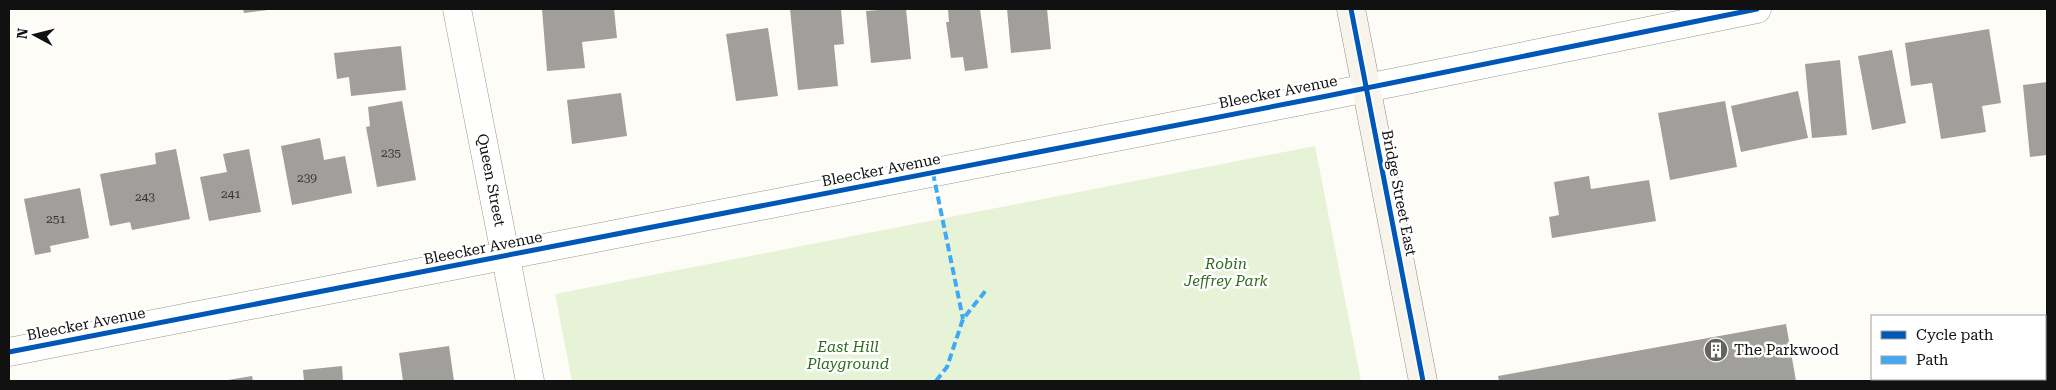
<svg xmlns="http://www.w3.org/2000/svg" width="2056" height="390" viewBox="0 0 2056 390" font-family="'Roboto Serif',serif">
<style>
.green{fill:#e7f3d7}
.building{fill:#a19f9c}
.lines{fill:none;stroke-linecap:round;stroke-linejoin:round}
.street-casing{stroke:#979795;stroke-width:29}
.secondary-casing{stroke:#8e8d8b;stroke-width:29}
.street{stroke:#fffffe;stroke-width:28}
.secondary{stroke:#f6f4eb;stroke-width:28}
.quiet{stroke:#3fa9f5;stroke-width:4;stroke-dasharray:8 4;stroke-linecap:butt}
.cycleway-casing{stroke:#fff;stroke-width:8}
.cycleway{stroke:#0057b8;stroke-width:5}
.labels{text-anchor:middle;stroke-width:5;stroke-linejoin:round;paint-order:stroke}
.number-label{font-size:12px;fill:#353434}
.street-label{font-size:15px;fill:#111;stroke:#fff}
.park-label{font-size:15px;font-style:italic;fill:#2f6b1f;stroke:#fff}
.poi-label{font-size:15px;fill:#111;stroke:#fff;text-anchor:start}
</style>
<rect width="100%" height="100%" fill="#fdfcf7"/>
<path class="green" d="M1315,146L1361,381H572L555,294Z"/>
<g class="building">
<path d="M243,9H268V10L244,13Z"/>
<path d="M542,9H614L617,38L582,42L585,68L547,71Z"/>
<path d="M790,9H841L844,44L834,45L838,86L798,90Z"/>
<path d="M891,9H906L911,59L871,63L866,11Z"/>
<path d="M948,9H980L988,68L965,71L963,57L951,58L946,22H949Z"/>
<path d="M1007,9H1047L1051,49L1011,53Z"/>
<path d="M768,28L778,96L736,101L726,34Z"/>
<path d="M1989,29L2001,103L1982,106L1986,132L1941,139L1932,83L1911,86L1905,43Z"/>
<path d="M401,46L406,90L351,96L349,77L337,79L334,53Z"/>
<path d="M1892,50L1906,123L1872,130L1858,56Z"/>
<path d="M1840,60L1847,135L1812,138L1805,64Z"/>
<path d="M2047,82V155L2030,157L2023,85Z"/>
<path d="M1798,91L1808,138L1741,152L1731,106Z"/>
<path d="M621,93L627,136L572,144L567,100Z"/>
<path d="M402,101L416,180L377,187L366,127L370,126L368,107Z"/>
<path d="M1725,101L1737,167L1670,180L1658,113Z"/>
<path d="M320,138L324,160L345,156L352,193L292,205L281,146Z"/>
<path d="M176,149L190,219L132,230L130,222L110,226L100,174L156,164L155,153Z"/>
<path d="M249,149L261,212L209,221L200,177L227,172L223,154Z"/>
<path d="M1589,176L1591,189L1649,180L1656,221L1552,238L1549,217L1559,215L1554,182Z"/>
<path d="M80,188L89,238L50,246L51,252L35,255L24,199Z"/>
<path d="M1786,324L1796,381H1499L1498,376Z"/>
<path d="M449,346L454,381H403L399,353Z"/>
<path d="M342,366L343,381H304L303,370Z"/>
<path d="M252,376L253,381H228V380Z"/>
</g>
<g class="lines">
<g class="street-casing">
<g id="street">
<path d="M457,9L530,381"/>
<path d="M9,352L1327,96L1757,9"/>
</g>
</g>
<g class="secondary-casing">
<path id="secondary" d="M1351,9L1423,381"/>
</g>
<use href="#street" class="street"/>
<use href="#secondary" class="secondary"/>
<g class="quiet">
<path d="M933,173L963,319"/>
<path d="M936,381L947,367L963,319L987,289"/>
</g>
<g class="cycleway-casing">
<g id="cycleway">
<path d="M1351,9L1423,381"/>
<path d="M9,352L1327,96L1757,9"/>
</g>
</g>
<use href="#cycleway" class="cycleway"/>
</g>
<defs>
<g id="building-disc" transform="scale(1.25)"><circle r="9.5" fill="#646362" stroke="#fff"/><path d="M-4-6H4V6H1V3H-1V6H-4ZM-2.5-4.3h1.7v1.8h-1.7ZM.8-4.3h1.7v1.8H.8ZM-2.5-1h1.7V.8h-1.7ZM.8-1h1.7V.8H.8Z" fill="#fff"/></g>
</defs>
<g fill-rule="evenodd">
<use href="#building-disc" x="1716" y="350"/>
</g>
<g class="labels">
<g class="number-label">
<text x="391" y="157">235</text>
<text x="307" y="182">239</text>
<text x="231" y="198">241</text>
<text x="145" y="201">243</text>
<text x="56" y="223">251</text>
</g>
<g class="street-label">
<text transform="translate(1278 92) rotate(-11)" y="5">Bleecker Avenue</text>
<text transform="translate(881 170) rotate(-11)" y="5">Bleecker Avenue</text>
<text transform="translate(491 180) rotate(79)" y="5">Queen Street</text>
<text transform="translate(1399 193) rotate(79)" y="5">Bridge Street East</text>
<text transform="translate(483 248) rotate(-11)" y="5">Bleecker Avenue</text>
<text transform="translate(86 324) rotate(-11)" y="5">Bleecker Avenue</text>
</g>
<g class="park-label">
<text x="1226" y="269">Robin<tspan x="1226" dy="17">Jeffrey Park</tspan></text>
<text x="848" y="352">East Hill<tspan x="848" dy="17">Playground</tspan></text>
</g>
<g class="poi-label">
<text x="1734" y="355">The Parkwood</text>
</g>
</g>
<rect width="2056" height="390" fill="none" stroke="#111111" stroke-width="20"/>
<rect x="1871" y="315" width="175" height="65" fill="#ffffff" stroke="#a0a0a0"/>
<rect x="1881" y="331" width="25" height="8" fill="#0057b8" stroke="#a0a0a0"/>
<text x="1916" y="340" font-size="15" fill="#111111">Cycle path</text>
<rect x="1881" y="356" width="25" height="8" fill="#3fa9f5" stroke="#a0a0a0"/>
<text x="1916" y="365" font-size="15" fill="#111111">Path</text>
<g transform="translate(35 35) rotate(277)" stroke="#ffffff" stroke-width="4" paint-order="stroke">
<path d="M0-4L9 19L0 12L-9 19Z" fill="#111111"/>
<text y="-8" font-size="14" font-weight="bold" text-anchor="middle" fill="#111111">N</text>
</g>
</svg>
